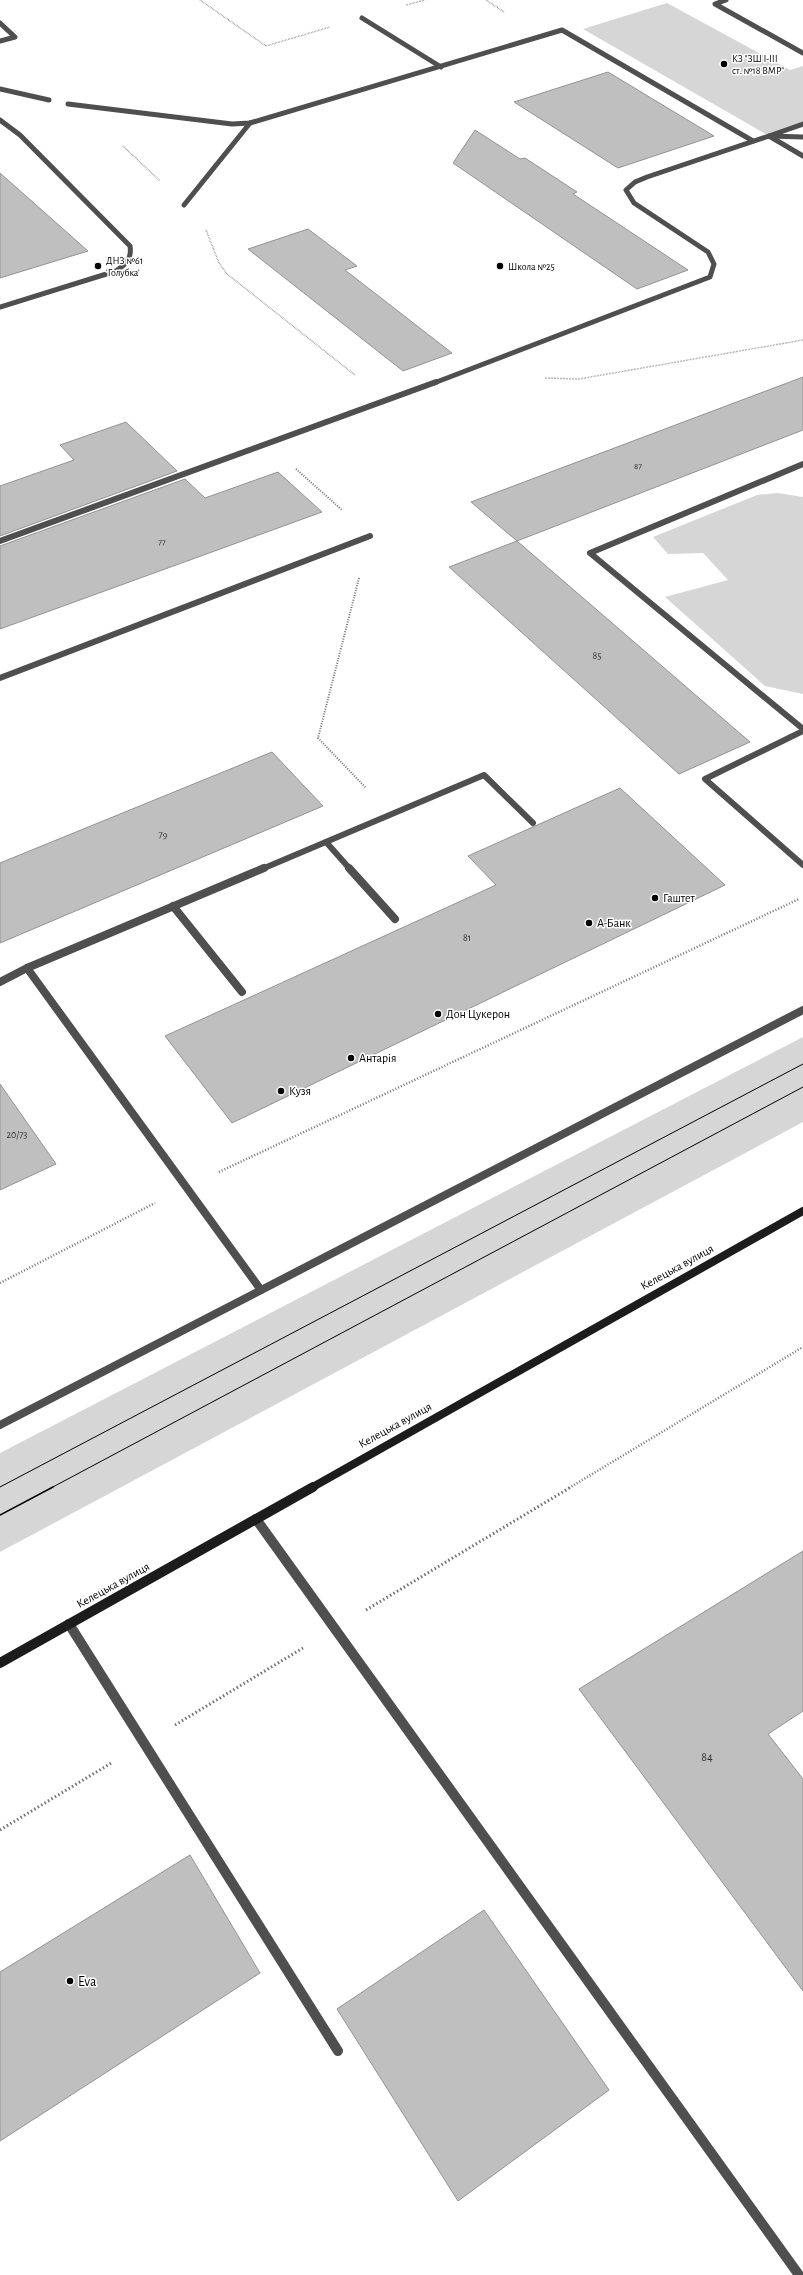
<svg xmlns="http://www.w3.org/2000/svg" width="803" height="2275" viewBox="0 0 803 2275" font-family="'Alegreya Sans',sans-serif">
<style>
.green{fill:#d6d6d6}
.building{fill:#bfbfbf;stroke:#939393}
.lines{fill:none;stroke-linecap:round;stroke-linejoin:round}
.path-far3{stroke:#717171;stroke-width:1.5;stroke-dasharray:0.5 1;stroke-linecap:butt}
.path-far2{stroke:#717171;stroke-width:2;stroke-dasharray:1 1.5;stroke-linecap:butt}
.path-far1{stroke:#717171;stroke-width:2.5;stroke-dasharray:1 2;stroke-linecap:butt}
.path{stroke:#717171;stroke-width:3;stroke-dasharray:1.5 2.5;stroke-linecap:butt}
.service-far3{stroke:#4f4f4f;stroke-width:5}
.service-far2{stroke:#4f4f4f;stroke-width:6}
.service-far1{stroke:#4f4f4f;stroke-width:8}
.service{stroke:#4f4f4f;stroke-width:10}
.minor{stroke:#4f4f4f;stroke-width:8}
.secondary-far1{stroke:#1c1c1c;stroke-width:8}
.secondary{stroke:#1c1c1c;stroke-width:10}
.tram-far1{stroke:#000;stroke-width:1}
.tram{stroke:#000;stroke-width:1.5}
.poi-dot{fill:#000;stroke:#fff;stroke-width:1.5}
.labels{text-anchor:middle;stroke-width:3;stroke-linejoin:round;paint-order:stroke}
.far-number-label{font-size:9px;fill:#303030}
.far-poi-label{font-size:10px;fill:#000;stroke:#fff;text-anchor:start}
.number-label{font-size:10px;fill:#303030}
.poi-label{font-size:12px;fill:#000;stroke:#fff;text-anchor:start}
.street-label{font-size:12px;fill:#000;stroke:#fff}
.near-number-label{font-size:12px;fill:#303030}
.near-poi-label{font-size:14px;fill:#000;stroke:#fff;text-anchor:start}
</style>
<rect width="100%" height="100%" fill="#fff"/>
<g class="green">
<path d="M667,3L790,70L803,66V124L769,136L583,29Z"/>
<path d="M778,493L803,497V694L765,686L665,597L728,580L703,553L668,554L653,537L757,495Z"/>
<path d="M803,1037V1122L0,1552V1453Z"/>
</g>
<g class="building">
<path d="M608,72L714,136L618,168L514,102Z"/>
<path d="M475,130L520,159L525,158L577,192L573,194L688,270L637,289L453,163Z"/>
<path d="M0,173L88,251L0,278Z"/>
<path d="M308,229L357,266L345,270L452,353L403,371L248,249Z"/>
<path d="M803,377V430L517,541L471,502Z"/>
<path d="M126,422L177,471L0,536V486L74,460L60,445Z"/>
<path d="M278,472L322,512L0,629V546L185,479L205,498Z"/>
<path d="M517,541L750,742L679,774L449,567Z"/>
<path d="M272,752L323,806L0,943V863Z"/>
<path d="M620,788L725,885L232,1123L165,1036L496,885L468,856Z"/>
<path d="M0,1084L56,1164L0,1190Z"/>
<path d="M803,1551V1711L768,1734L803,1779V1991L579,1689Z"/>
<path d="M190,1855L260,1973L0,2141V1972Z"/>
<path d="M484,1910L609,2090L458,2201L337,2009Z"/>
</g>
<g class="lines">
<g class="path-far3">
<path d="M200,0L266,46L330,27"/>
<path d="M486,0L504,12"/>
<path d="M406,5L425,0"/>
<path d="M123,146L160,181"/>
<path d="M206,230L219,263L227,274L355,375"/>
<path d="M545,378L579,379L803,340"/>
</g>
<g class="path-far2">
<path d="M296,469L342,510"/>
<path d="M359,578L318,738L366,788"/>
</g>
<g class="path-far1">
<path d="M219,1172L799,899"/>
<path d="M0,1283L155,1203"/>
<path d="M569,1488L803,1347"/>
</g>
<g class="path">
<path d="M366,1610L571,1487"/>
<path d="M175,1725L303,1648"/>
<path d="M0,1830L113,1762"/>
</g>
<g class="service-far3">
<path d="M726,0L715,4L803,53"/>
<path d="M362,18L441,67"/>
<path d="M0,23L15,37L0,41"/>
<path d="M0,89L49,100"/>
<path d="M68,104L232,124L250,123L562,30L753,141"/>
<path d="M0,120L20,135L130,246C132,259 126,264 116,271L0,307"/>
<path d="M803,124L769,136L803,156"/>
<path d="M184,205L250,123"/>
<path d="M434,383L710,277L714,264L708,252L634,203L626,190L635,182L647,177L769,136L803,137"/>
</g>
<g class="service-far2">
<path d="M803,464L590,553L803,729"/>
<path d="M0,541L436,382"/>
<path d="M0,678L370,536"/>
<path d="M803,731L705,779L803,865"/>
<path d="M326,842L350,869"/>
<path d="M262,869L484,775L533,823"/>
</g>
<g class="service-far1">
<path d="M349,868L395,919"/>
<path d="M173,906L242,992"/>
<path d="M27,968L261,1290"/>
<path d="M0,982L27,968L264,868"/>
</g>
<g class="service">
<path d="M256,1519L799,2275"/>
<path d="M69,1624L338,2051"/>
</g>
<path class="minor" d="M0,1425L803,1010"/>
<path class="secondary-far1" d="M311,1488L803,1211"/>
<path class="secondary" d="M0,1663L313,1487"/>
<g class="tram-far1">
<path d="M0,1487L803,1064"/>
<path d="M51,1488L803,1087"/>
</g>
<path class="tram" d="M0,1515L53,1487"/>
</g>
<g class="poi-dot">
<circle cx="724" cy="64" r="4"/>
<circle cx="98" cy="266" r="4"/>
<circle cx="500" cy="266" r="4"/>
<circle cx="655" cy="898" r="4"/>
<circle cx="589" cy="923" r="4"/>
<circle cx="438" cy="1014" r="4"/>
<circle cx="351" cy="1058" r="4"/>
<circle cx="281" cy="1091" r="4"/>
<circle cx="70" cy="1981" r="4"/>
</g>
<g class="labels">
<g class="far-number-label">
<text x="638" y="469">87</text>
<text x="162" y="545">77</text>
</g>
<g class="far-poi-label">
<text x="732" y="62">КЗ "ЗШ І-ІІІ<tspan x="732" dy="12">ст. №18 ВМР"</tspan></text>
<text x="106" y="264">ДНЗ №61<tspan x="106" dy="12">'Голубка'</tspan></text>
<text x="508" y="270">Школа №25</text>
</g>
<g class="number-label">
<text x="597" y="659">85</text>
<text x="163" y="838">79</text>
<text x="467" y="941">81</text>
<text x="17" y="1138">20/73</text>
</g>
<g class="poi-label">
<text x="663" y="902">Гаштет</text>
<text x="597" y="927">А-Банк</text>
<text x="446" y="1018">Дон Цукерон</text>
<text x="359" y="1062">Антарія</text>
<text x="289" y="1095">Кузя</text>
</g>
<g class="street-label">
<text transform="translate(677 1267) rotate(-29)" y="4">Келецька вулиця</text>
<text transform="translate(395 1425) rotate(-29)" y="4">Келецька вулиця</text>
<text transform="translate(113 1585) rotate(-29)" y="4">Келецька вулиця</text>
</g>
<g class="near-number-label">
<text x="707" y="1761">84</text>
</g>
<g class="near-poi-label">
<text x="78" y="1986">Eva</text>
</g>
</g>
</svg>
